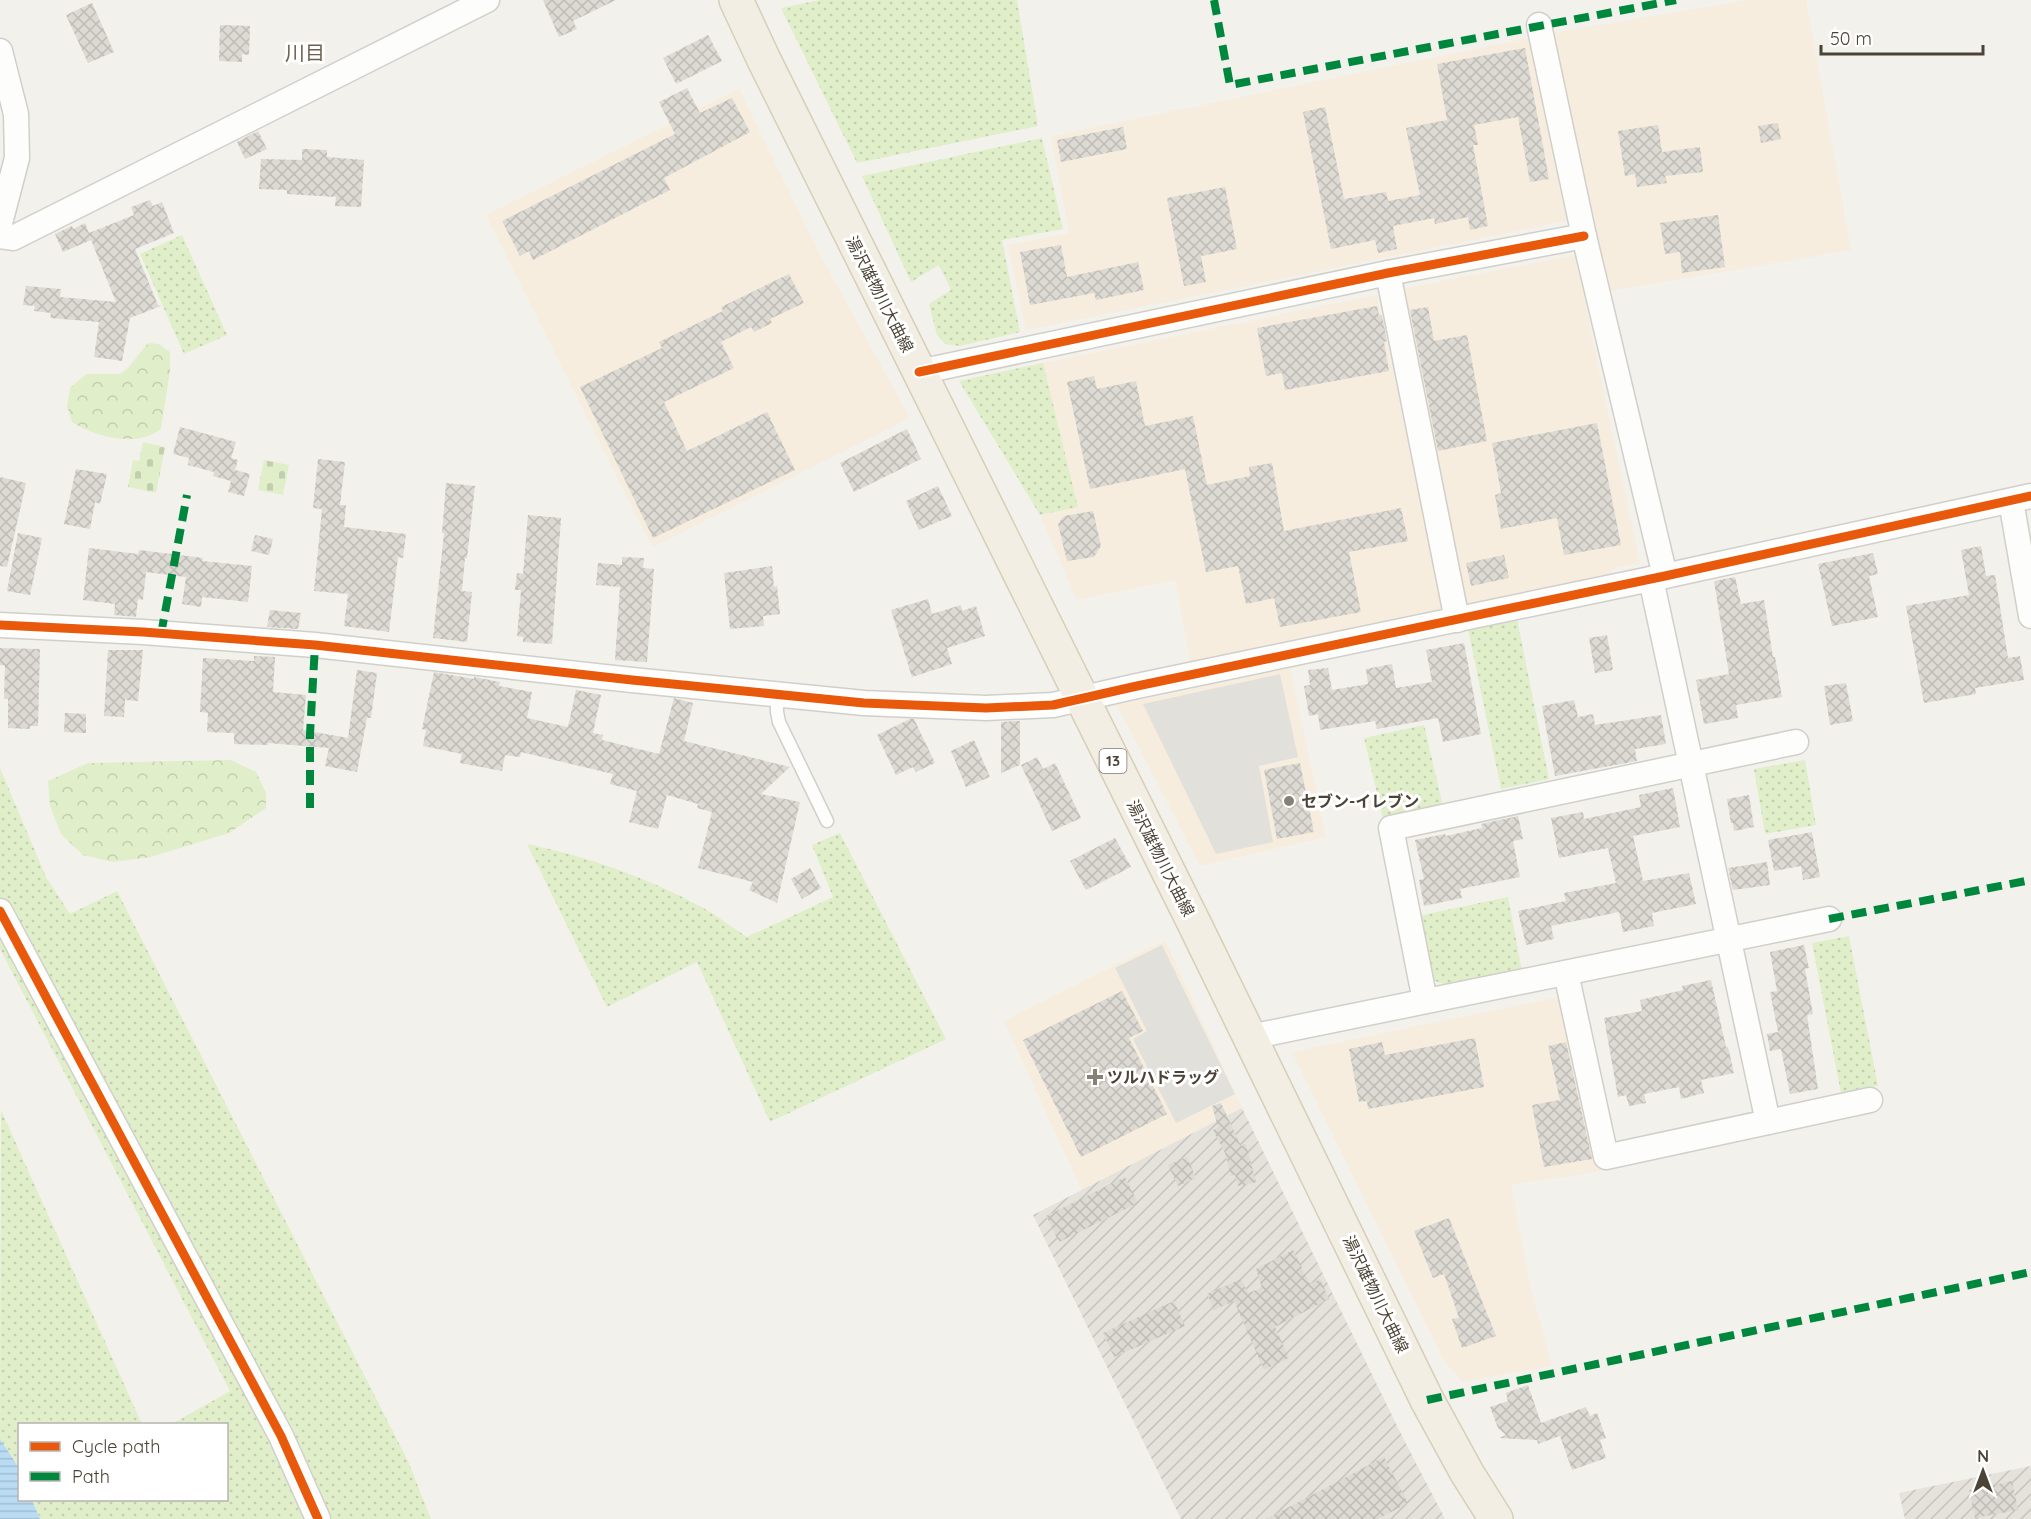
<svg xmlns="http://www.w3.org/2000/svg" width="2031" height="1519" viewBox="0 0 2031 1519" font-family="Quicksand,'Noto Sans JP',sans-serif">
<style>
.commercial{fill:#f6edde}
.industrial{fill:url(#industrial-furrows)}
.grass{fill:url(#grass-dots)}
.forest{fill:url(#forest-crowns)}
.cemetery{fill:url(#cemetery-stones)}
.parking{fill:#e2e0db}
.water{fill:url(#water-rules)}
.building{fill:url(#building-cross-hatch)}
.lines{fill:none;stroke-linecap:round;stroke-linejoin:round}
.service-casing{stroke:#d1cfc9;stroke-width:15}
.minor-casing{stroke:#d1cfc9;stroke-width:27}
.primary-casing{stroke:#d7ceb8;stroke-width:36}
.service{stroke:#fdfdfc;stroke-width:12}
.minor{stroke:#fdfdfc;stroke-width:24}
.primary{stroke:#f2eee4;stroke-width:33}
.quiet{stroke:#00873e;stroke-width:8;stroke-dasharray:15 8;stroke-linecap:butt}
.cycleway-casing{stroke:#fff;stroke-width:13}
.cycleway{stroke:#e8590c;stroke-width:9}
.poi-dot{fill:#868076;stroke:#fff;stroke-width:2}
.labels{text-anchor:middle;stroke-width:6;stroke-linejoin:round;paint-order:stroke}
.shield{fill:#fff;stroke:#817b72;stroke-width:1.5}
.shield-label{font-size:15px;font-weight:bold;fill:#4b4336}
.street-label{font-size:16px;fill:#4b4336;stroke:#fff}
.poi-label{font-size:16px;font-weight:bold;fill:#4b4336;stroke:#fff;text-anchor:start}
.quarter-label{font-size:20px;fill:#6e614c;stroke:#fff}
</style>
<defs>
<pattern id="industrial-furrows" width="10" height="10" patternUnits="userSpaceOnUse" patternTransform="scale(1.5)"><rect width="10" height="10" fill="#e5e1db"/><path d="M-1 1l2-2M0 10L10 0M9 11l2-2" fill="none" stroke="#c6c2bd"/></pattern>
<pattern id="grass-dots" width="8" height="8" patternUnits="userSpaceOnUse" patternTransform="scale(1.5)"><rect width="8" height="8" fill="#e0efca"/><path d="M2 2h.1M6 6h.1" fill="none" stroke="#c2ceae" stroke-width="1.8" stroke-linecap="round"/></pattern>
<pattern id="forest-crowns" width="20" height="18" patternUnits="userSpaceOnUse" patternTransform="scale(1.5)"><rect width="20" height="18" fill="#e0efca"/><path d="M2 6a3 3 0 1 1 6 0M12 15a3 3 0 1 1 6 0" fill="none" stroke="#c2ceae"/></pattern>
<pattern id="cemetery-stones" width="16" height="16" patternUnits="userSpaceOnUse" patternTransform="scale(1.5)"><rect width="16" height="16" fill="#e0efca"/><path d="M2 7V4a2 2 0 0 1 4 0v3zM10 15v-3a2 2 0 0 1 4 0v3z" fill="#c2ceae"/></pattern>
<pattern id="water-rules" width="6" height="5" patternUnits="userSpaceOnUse" patternTransform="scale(1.5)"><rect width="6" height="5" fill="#b9dbf4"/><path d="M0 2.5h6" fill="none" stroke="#a1bdd2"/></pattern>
<pattern id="building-cross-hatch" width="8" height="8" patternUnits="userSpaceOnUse" patternTransform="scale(1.5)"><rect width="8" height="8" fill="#dddad4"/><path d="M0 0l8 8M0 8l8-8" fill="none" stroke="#bfbcb7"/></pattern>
</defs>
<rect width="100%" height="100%" fill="#f3f1ec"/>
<g class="commercial">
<path d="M1750,0H1806L1851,250L1610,291L1553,33Z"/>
<path d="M1529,38L1567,221L1026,330L1008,245L1069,233L1051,136Z"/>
<path d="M739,89L818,251L910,418L652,547L486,215Z"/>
<path d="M1575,255L1640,564L1616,567L1599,582L1468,607L1401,289Z"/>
<path d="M1377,295L1444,614L1192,668L1175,580L1077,600L1040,515L1078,507L1043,363Z"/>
<path d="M1290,668L1326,837L1200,866L1117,705Z"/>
<path d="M1165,940L1242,1108L1082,1191L1004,1021Z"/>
<path d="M1559,997L1565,999L1601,1171L1511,1185L1530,1285L1552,1366L1462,1382L1443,1359L1292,1052Z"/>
</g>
<g class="industrial">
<path d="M1242,1108L1403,1438L1445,1519H1181L1033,1215Z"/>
<path d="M2031,1466V1519H1905L1899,1493Z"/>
</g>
<g class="grass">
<path d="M820,0H1017L1038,126L857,163L781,8Z"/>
<path d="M1042,138L1063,229L1002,240L1020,332L960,346L945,344L937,335L929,304L951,290L939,265L911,282L862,176Z"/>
<path d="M182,235L227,335L184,354L140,254Z"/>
<path d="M1043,363L1078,507L1040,515L959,381Z"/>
<path d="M1517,619L1549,779L1501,789L1468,629Z"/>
<path d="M1424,725L1443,806L1383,819L1364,738Z"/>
<path d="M1805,760L1816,825L1765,834L1754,769Z"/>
<path d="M0,768L46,877L70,914L117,891L408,1461L431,1519H40L32,1500H226V1424H172L230,1391L0,949Z"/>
<path d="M840,833L946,1039L770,1122L697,962L607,1007L527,844C589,857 649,878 705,909C719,917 733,928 747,937L833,897L812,845Z"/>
<path d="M1508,897L1522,971L1447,985L1432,980L1418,916Z"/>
<path d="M1849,936L1878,1086L1841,1093L1812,943Z"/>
<path d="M1,1110L142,1424H20L19,1468L0,1439Z"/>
</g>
<g class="forest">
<path d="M148,343L159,344L170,352V371L161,429C138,448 95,437 72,422L67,406L70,388L86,374H120L128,368Z"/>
<path d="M231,760L256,772L266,793V808L229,833L151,857L113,862L83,855L61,834L50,806L48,781L88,763Z"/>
</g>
<g class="cemetery">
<path d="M143,442L165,447L156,493L128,487L133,460L139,461Z"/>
<path d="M264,460L289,465L283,495L258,490Z"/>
</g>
<g class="parking">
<path d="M1280,674L1298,757L1259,766L1273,842L1216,854L1143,704Z"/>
<path d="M1162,945L1235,1094L1176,1123L1133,1039L1147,1031L1115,968Z"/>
</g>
<path class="water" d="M0,1439L19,1468L20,1500H32L40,1519H0Z"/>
<g class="building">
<path d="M543,0H616L573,21L577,29L559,37Z"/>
<path d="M92,3L114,52L88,63L66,15Z"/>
<path d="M220,25L250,26L249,55L242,54V62L219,61Z"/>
<path d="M708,35L722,61L676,84L663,58Z"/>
<path d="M1525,48L1549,179L1530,182L1518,117L1474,125L1478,145H1473L1488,226L1470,230L1468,217L1435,224L1434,218L1393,226L1397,249L1378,253L1375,240L1331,249L1303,112L1325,107L1344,199L1386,192L1388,201L1420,195L1406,128L1447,120L1437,64Z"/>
<path d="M687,88L700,113L732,98L750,132L664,178L670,190L533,260L529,251L520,256L502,221L675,134L659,102Z"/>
<path d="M1778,123L1781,139L1761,143L1758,126Z"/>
<path d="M1658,125L1662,152L1700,147L1703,172L1665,176L1667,183L1637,187L1635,174L1625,176L1618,131Z"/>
<path d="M1123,127L1127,149L1061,162L1057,140Z"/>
<path d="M258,131L267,149L245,159L237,142Z"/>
<path d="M302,149L327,150V157L364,160L361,207L335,206L336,197L287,194V190L259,189L261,159L302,160Z"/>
<path d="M1225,187L1237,249L1201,256L1206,282L1184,286L1167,198Z"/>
<path d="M150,200L153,206L162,202L174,233L135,249L158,305L161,306L130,318L122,361L94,357L99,322L50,318L51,313L34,311L35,306L23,305L26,286L61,289L60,297L116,302L91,240L63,252L55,234L72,226L73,229L85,223L89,233L134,215L131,207Z"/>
<path d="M1718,215L1725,267L1682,273L1680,252L1665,254L1660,223Z"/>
<path d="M1061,245L1067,277L1138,262L1144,290L1096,300L1094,293L1030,305L1020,252Z"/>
<path d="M789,274L804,303L770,319L772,323L754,332L751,327L721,342L734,368L664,402L687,451L767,412L795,470L653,538L580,387L662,348L659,342L723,311L721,307Z"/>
<path d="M1377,306L1379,315H1382L1387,341L1384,342L1389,371L1285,390L1282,373L1266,376L1257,328Z"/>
<path d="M1428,307L1434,341L1467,335L1487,441L1438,451L1410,310Z"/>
<path d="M1094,376L1097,389L1136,381L1145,426L1193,416L1207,485L1250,476L1249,467L1272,463L1284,531L1401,508L1408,541L1349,552L1361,612L1280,627L1274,598L1246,604L1238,566L1206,572L1185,469L1090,489L1067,382Z"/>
<path d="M1597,423L1621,545L1564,555L1557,518L1501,529L1495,495L1501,493L1492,443Z"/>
<path d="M180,427L236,442L231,458L238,460L235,470L250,474L244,496L228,492L231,481L213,476L214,472L188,465L189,458L173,454Z"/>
<path d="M907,429L921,459L854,492L840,463Z"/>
<path d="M318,459L345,462L340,505H346L344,527L406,534L403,558L398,557L389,632L344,626L348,594L314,591L322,509L313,508Z"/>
<path d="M76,469L107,474L100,504L95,502L90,529L64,524Z"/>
<path d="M0,477L26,483L7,567L0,566Z"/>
<path d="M446,483L475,486L467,558H465L462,591L472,592L467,642L433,638L444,533H442Z"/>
<path d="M938,486L952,516L919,530L906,501Z"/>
<path d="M1093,511L1101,546L1094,557L1067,561L1058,524L1064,516Z"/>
<path d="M528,515L561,518L552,644L523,642V637L517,636L521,590H515L517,573L523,574Z"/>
<path d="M18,533L42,538L30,595L7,591Z"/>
<path d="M255,535L273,539L269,555L251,551Z"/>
<path d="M1981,546L1986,576L1995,575L2008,658L2020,656L2024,680L1975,688L1976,694L1924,703L1906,606L1969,595L1961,550Z"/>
<path d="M89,548L138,554L139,550L203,558L202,561L252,566L248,602L202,597L201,607L182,604L186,577L146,572L143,600L138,599L136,617L114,615L115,604L83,600Z"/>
<path d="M1873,553L1878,574L1869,576L1878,617L1832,626L1818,564Z"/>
<path d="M1504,555L1509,578L1471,586L1466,563Z"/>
<path d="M622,557L644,558L643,568L654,569L647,662L615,660L620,587L596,585L598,563L622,565Z"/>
<path d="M772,566L774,587L777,586L780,614L763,616L764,626L730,629L724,573Z"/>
<path d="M1735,577L1741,604L1764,600L1773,657H1775L1782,697L1736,705L1738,718L1704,724L1696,680L1729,674L1714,581Z"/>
<path d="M928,599L932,614L961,605L962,611L976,606L985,636L947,648L952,664L912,677L891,610Z"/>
<path d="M270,610L301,613L298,629L267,627Z"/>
<path d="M1607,635L1613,670L1595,673L1589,638Z"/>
<path d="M1464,643L1481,734L1443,742L1438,718L1377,729L1375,721L1320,730L1318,714L1309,716L1304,686L1310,685L1308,670L1328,668L1332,690L1368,684L1366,669L1392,664L1396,688L1432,682L1426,650Z"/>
<path d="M0,648L40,649L38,726H30V729L8,728V699H4L5,666L0,665Z"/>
<path d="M108,650H143L138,701L125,700L124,717L104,716Z"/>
<path d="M254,656L275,657L273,692L306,695L303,730L348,738L357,670L377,673L371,718H367L357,772L325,766L329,748L268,743V745L234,744V733L207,732L208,713L200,712L203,658L254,661Z"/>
<path d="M434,672L474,679V677L500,682L499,686L532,692L527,718L568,727L576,690L601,695L593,733L603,735L602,740L659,754L674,698L677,699L693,703L684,741L790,767L761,794L800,802L777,903L749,890L753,882L698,868L712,812L697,808L698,804L667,795L658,829L629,822L637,791L610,784L613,774L521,752L520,757L505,755L502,771L460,763L462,754L423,746L426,730L422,729Z"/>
<path d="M1846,683L1853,721L1830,725L1824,686Z"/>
<path d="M1574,700L1578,717L1593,714L1595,725L1661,715L1666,744L1635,749L1637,761L1555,776L1542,706Z"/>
<path d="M65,713L86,714V733L64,732Z"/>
<path d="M910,719H914L935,763L916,772L913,767L896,775L877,735Z"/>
<path d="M1017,721H1020V765L1001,773V722Z"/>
<path d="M974,740L990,777L966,787L951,751Z"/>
<path d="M1037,757L1043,769L1055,763L1081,818L1052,831L1021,765Z"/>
<path d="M1300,763L1314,832L1277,839L1264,770Z"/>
<path d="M1673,788L1680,827L1633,836L1643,881L1689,873L1696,904L1652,913L1654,926L1623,932L1619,912L1551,926L1554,939L1526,945L1518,911L1566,901L1564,893L1616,883L1608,848L1559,858L1551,818L1583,812L1584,819L1641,807L1639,795Z"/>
<path d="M1749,795L1754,827L1734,831L1733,823H1731L1727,799Z"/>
<path d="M1518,816L1523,839L1513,841L1520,877L1460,889L1462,898L1424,906L1419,880L1424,879L1415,840L1445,834L1446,836L1482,828L1481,824Z"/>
<path d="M1812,832L1820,877L1803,880L1801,866L1774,871L1768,840Z"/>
<path d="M1115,838L1131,867L1086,890L1070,861Z"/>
<path d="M1767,862L1770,885L1733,890L1728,868Z"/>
<path d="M810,868L821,888L802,899L791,879Z"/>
<path d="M1804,945L1809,968L1805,969L1813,1014L1807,1015L1818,1089L1790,1094L1781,1049L1770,1051L1767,1034L1778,1032L1770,992L1777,991L1770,952Z"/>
<path d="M1711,980L1726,1047H1728L1734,1073L1701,1080L1704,1093L1681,1099L1679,1087L1644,1094L1646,1103L1629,1106L1626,1095L1618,1097L1604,1018L1642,1011L1640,1000L1683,990L1682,986Z"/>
<path d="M1122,991L1143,1031L1129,1038L1167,1114L1081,1157L1023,1040Z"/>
<path d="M1475,1038L1484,1087L1368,1109L1367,1101L1359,1102L1349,1049L1382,1042L1385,1055Z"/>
<path d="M1566,1042L1592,1159L1544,1167L1532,1105L1560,1100L1548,1046Z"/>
<path d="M1221,1103L1241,1146L1246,1144L1256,1182L1238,1186L1235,1175L1231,1176L1225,1153L1213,1130L1218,1127L1212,1106Z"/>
<path d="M1187,1157L1196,1178L1178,1186L1168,1165Z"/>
<path d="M1125,1177L1138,1203L1059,1242L1046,1216Z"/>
<path d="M1449,1218L1496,1336L1462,1348L1452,1319L1459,1318L1444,1274L1433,1278L1414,1231Z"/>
<path d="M1293,1250L1310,1284L1320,1279L1329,1299L1275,1327L1289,1358L1264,1370L1234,1301L1214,1310L1207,1294L1241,1279L1248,1293L1262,1288L1256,1269Z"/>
<path d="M1174,1301L1185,1326L1114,1357L1103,1333Z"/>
<path d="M1528,1385L1541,1423L1586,1407L1590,1416L1597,1413L1606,1438L1600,1440L1606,1458L1572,1470L1560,1436L1538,1444L1537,1440L1499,1438L1506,1435L1498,1428L1490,1407L1508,1401L1506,1393Z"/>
<path d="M1384,1457L1408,1503L1378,1519H1266Z"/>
<path d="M2012,1481L2018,1510L1975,1518L1969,1490Z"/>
</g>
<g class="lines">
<g class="service-casing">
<path id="service" d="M777,694V712L779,722L827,821"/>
</g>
<g class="minor-casing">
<g id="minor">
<path d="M1539,25L1584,236L1665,576"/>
<path d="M0,51L16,114L17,158L0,223"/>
<path d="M0,236L13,238L487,0"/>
<path d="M1388,273L1457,620"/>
<path d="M919,372L1388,273L1584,236"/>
<path d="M2011,501L2031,616"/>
<path d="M1651,579L1768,1122"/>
<path d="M0,625L143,632L315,645L632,680L864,703L986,708L1053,705L1137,686L1665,576L2031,496"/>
<path d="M0,911L281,1436L318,1519"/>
<path d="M1566,973L1606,1157L1870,1100"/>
<path d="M1425,1001L1391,828L1796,742"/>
<path d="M1250,1037L1829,919"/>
</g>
</g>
<g class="primary-casing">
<path id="primary" d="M736,0L764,60L1194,923L1427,1400L1467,1473L1496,1519"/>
</g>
<use href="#service" class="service"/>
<use href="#minor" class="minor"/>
<use href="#primary" class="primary"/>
<g class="quiet">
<path d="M1214,0L1230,85L1676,0"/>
<path d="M161,634L187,495"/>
<path d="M310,808V734L315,645"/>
<path d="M1829,919L2031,880"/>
<path d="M1427,1400L2031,1272"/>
</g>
<g class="cycleway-casing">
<g id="cycleway">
<path d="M919,372L1388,273L1584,236"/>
<path d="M0,625L143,632L315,645L632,680L864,703L986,708L1053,705L1137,686L1665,576L2031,496"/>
<path d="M0,911L281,1436L318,1519"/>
</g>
</g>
<use href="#cycleway" class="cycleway"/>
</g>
<g class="poi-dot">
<circle cx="1289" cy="801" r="6"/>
<path d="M1092 1068h6v6h6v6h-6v6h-6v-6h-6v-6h6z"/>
</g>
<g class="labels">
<rect class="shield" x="1099.5" y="749" width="27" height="24" rx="4.5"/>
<g class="shield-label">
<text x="1113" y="766">13</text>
</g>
<g class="street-label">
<text transform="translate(880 294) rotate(63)" y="6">湯沢雄物川大曲線</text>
<text transform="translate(1161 858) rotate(63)" y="6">湯沢雄物川大曲線</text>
<text transform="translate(1376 1294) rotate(64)" y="6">湯沢雄物川大曲線</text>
</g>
<g class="poi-label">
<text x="1301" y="807">セブン-イレブン</text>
<text x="1107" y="1083">ツルハドラッグ</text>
</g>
<g class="quarter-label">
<text x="305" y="60">川目</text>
</g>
</g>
<rect x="18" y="1423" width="210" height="78" fill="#ffffff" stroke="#b7b4af" stroke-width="1.5"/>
<rect x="30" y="1442" width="30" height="9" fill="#e8590c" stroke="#b7b4af" stroke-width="1.5"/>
<text x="72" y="1453" font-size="18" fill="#4b4336">Cycle path</text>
<rect x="30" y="1472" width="30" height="9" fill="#00873e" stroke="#b7b4af" stroke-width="1.5"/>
<text x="72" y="1483" font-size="18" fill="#4b4336">Path</text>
<g transform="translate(1983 1471)" stroke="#ffffff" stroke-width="4.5" paint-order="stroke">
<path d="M0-4.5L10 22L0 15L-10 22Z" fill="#4b4336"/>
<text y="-9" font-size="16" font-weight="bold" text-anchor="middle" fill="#4b4336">N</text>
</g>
<path d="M1821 45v9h162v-9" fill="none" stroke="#4b4336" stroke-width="3"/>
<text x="1830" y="45" font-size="18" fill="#4b4336" stroke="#ffffff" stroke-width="4.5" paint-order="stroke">50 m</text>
</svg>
